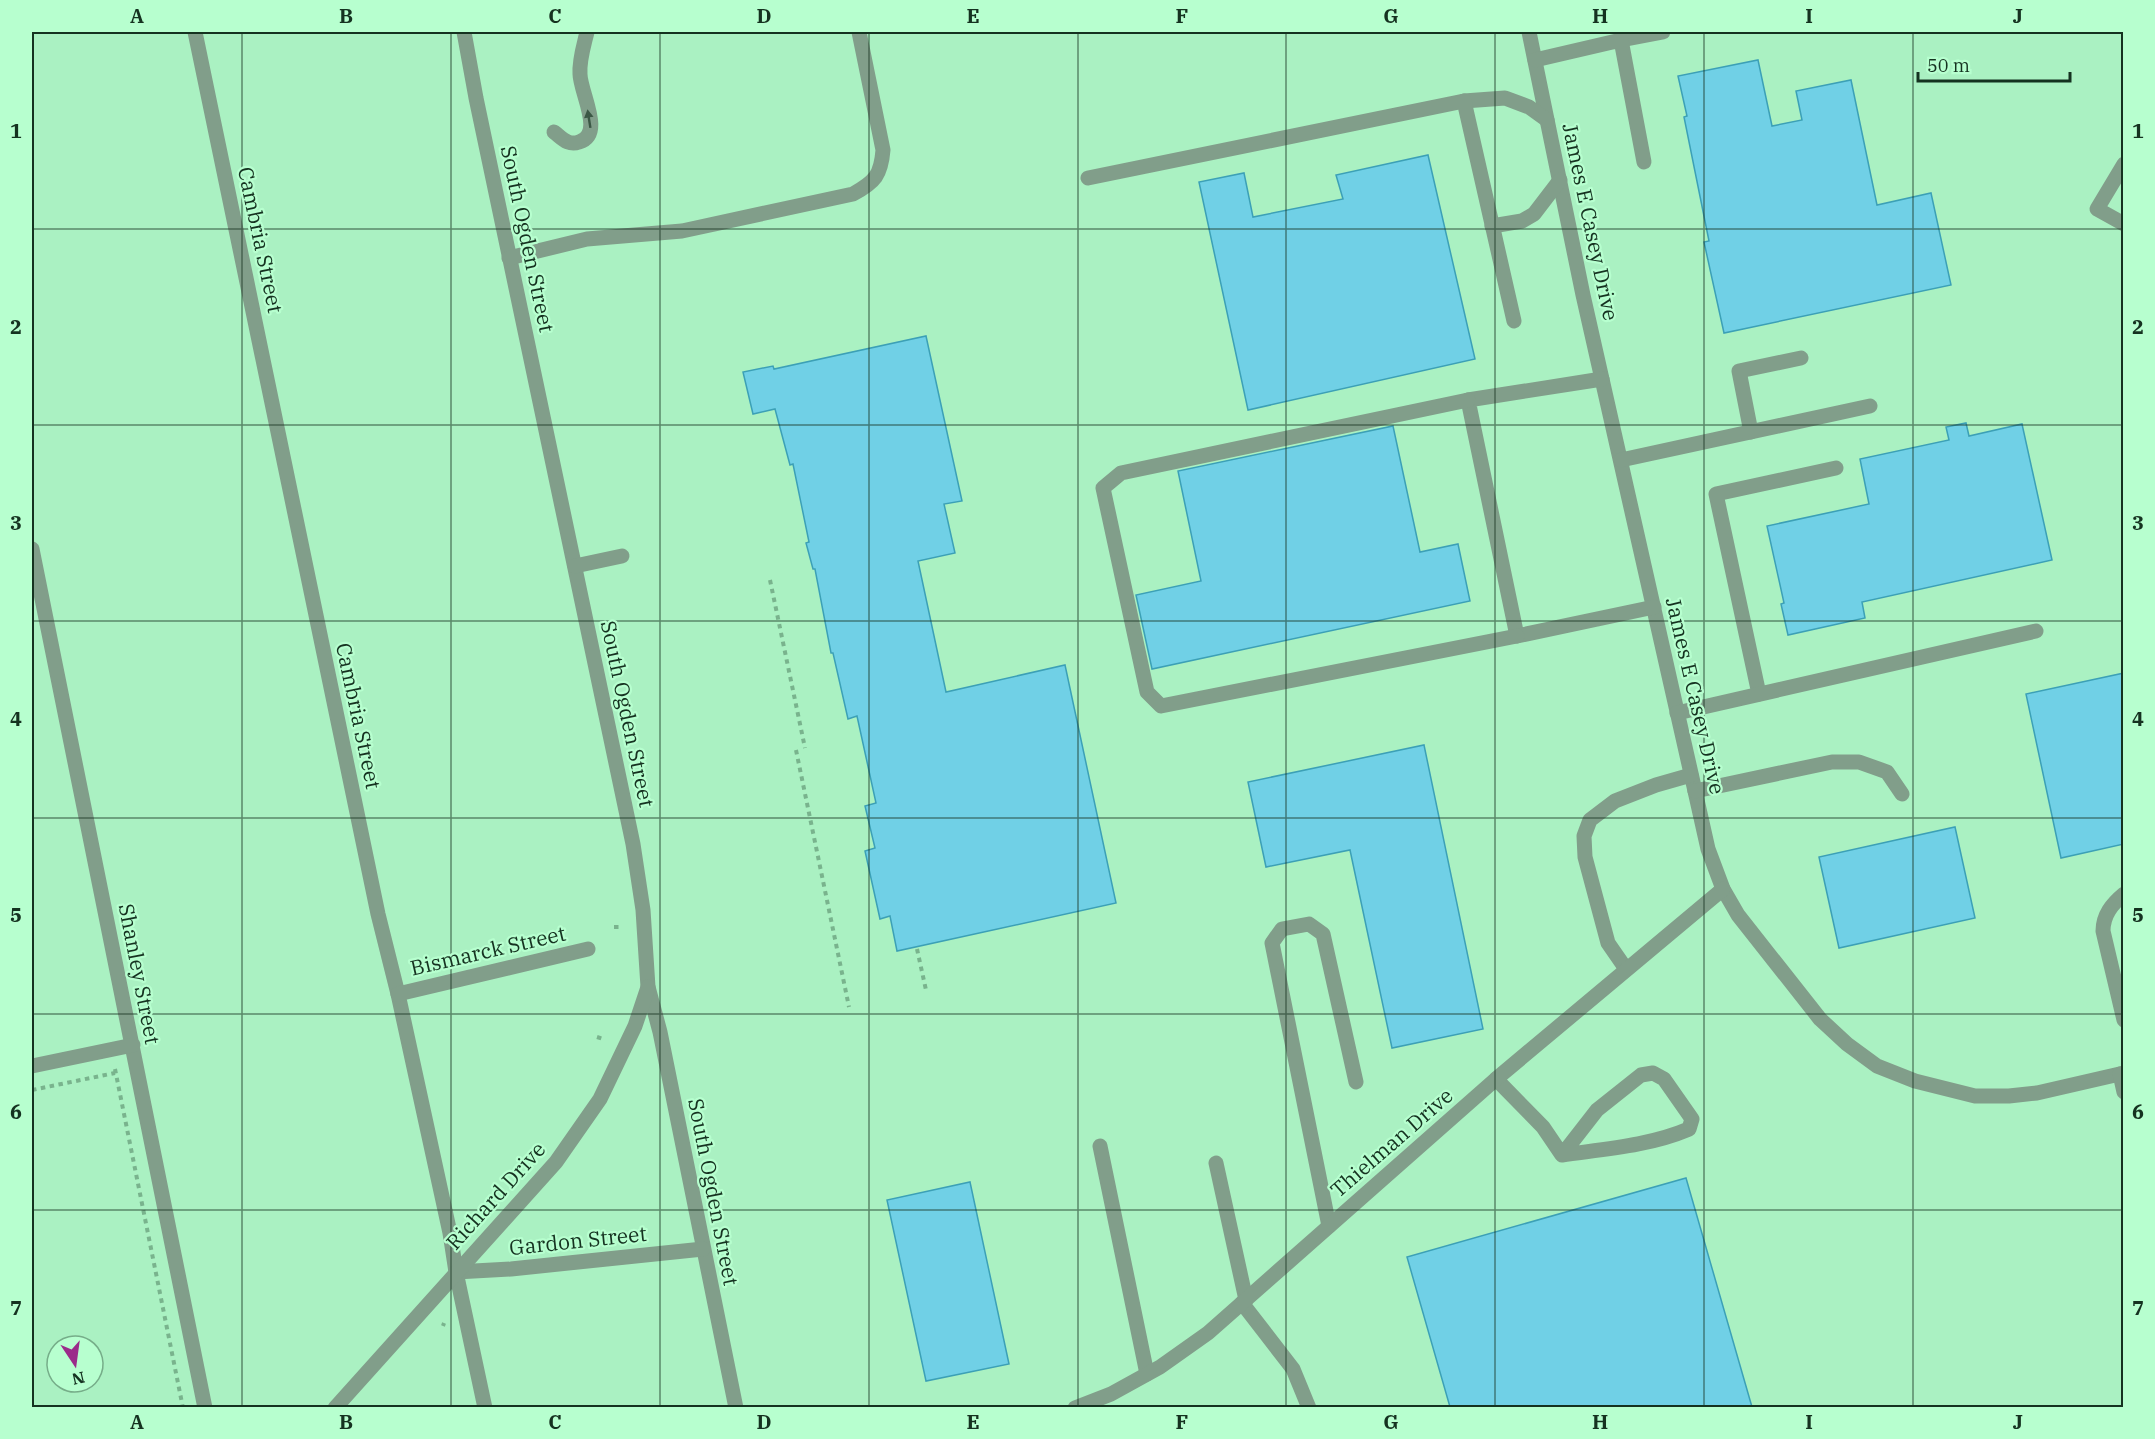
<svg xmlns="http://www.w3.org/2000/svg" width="2155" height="1439" viewBox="0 0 2155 1439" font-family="'IBM Plex Serif',serif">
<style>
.building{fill:#70d0e6;stroke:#3ca0b6;stroke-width:1.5}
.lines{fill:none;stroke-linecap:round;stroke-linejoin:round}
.path{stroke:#79b38d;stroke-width:4;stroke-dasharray:4.5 4.5;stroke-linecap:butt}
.minor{stroke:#819e8a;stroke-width:15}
.oneway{fill:#3b5845}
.grid{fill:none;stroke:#153220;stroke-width:1.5;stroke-opacity:0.55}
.labels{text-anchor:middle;stroke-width:4.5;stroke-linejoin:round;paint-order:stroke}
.street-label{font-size:21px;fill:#153220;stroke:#b7ffcf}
.neatline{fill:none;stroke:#153220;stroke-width:2}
.grid-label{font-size:20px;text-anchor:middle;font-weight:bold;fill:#153220}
</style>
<rect width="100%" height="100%" fill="#aaf1c2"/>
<g class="building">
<path d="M1758,60L1772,126L1802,120L1796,91L1851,80L1877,205L1931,193L1951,285L1724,333L1704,242L1709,241L1684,117L1687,116L1678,76Z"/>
<path d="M1428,155L1475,359L1248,410L1199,182L1244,173L1253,217L1343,199L1336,175Z"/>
<path d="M926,336L962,501L944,504L955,553L918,561L946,692L1065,665L1116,903L897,951L890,916L880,919L865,851L875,848L865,806L876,803L857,716L848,719L833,653H831L815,569H813L806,543L809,542L793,464L790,465L775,409L753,414L743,372L773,366L774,369Z"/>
<path d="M1966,423L1969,436L2022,424L2052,560L1862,602L1865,618L1788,635L1781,604L1784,603L1767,526L1869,504L1860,459L1949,440L1946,427Z"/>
<path d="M1393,426L1420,552L1458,544L1470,601L1152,669L1136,595L1201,581L1178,471Z"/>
<path d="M2124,673V844L2061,858L2026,694Z"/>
<path d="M1424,745L1483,1029L1392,1048L1350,850L1266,867L1248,782Z"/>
<path d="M1955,827L1975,918L1839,948L1819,857Z"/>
<path d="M1686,1178L1752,1407H1450L1407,1257Z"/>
<path d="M970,1182L1009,1364L926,1381L887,1200Z"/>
</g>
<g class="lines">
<g class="path">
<path d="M770,580L805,748"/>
<path d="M796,750L849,1007"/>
<path d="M614,927H620"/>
<path d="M917,949L926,990"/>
<path d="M597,1037L603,1039"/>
<path d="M115,1069L183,1408"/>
<path d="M32,1090L115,1073"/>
<path d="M516,1242L519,1236"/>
<path d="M443,1326L444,1323"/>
</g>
<g class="minor">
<path d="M195,32L378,914L398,994L450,1233L456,1272L485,1408"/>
<path d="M464,32L476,98L633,844L643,910L648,987L660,1032L736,1408"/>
<path d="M1529,32L1583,295L1695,791L1708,849L1723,889L1738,915L1820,1019L1847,1044L1877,1066L1915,1081L1975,1096H2009L2037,1093L2124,1073"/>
<path d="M1621,40L1663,32"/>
<path d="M1535,60L1621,40L1644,162"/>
<path d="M1464,101L1505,98L1529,107L1547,120"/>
<path d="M554,132C562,138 568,146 579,142C605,135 580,92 580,74C579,60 584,45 587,32"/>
<path d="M2124,164L2097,209L2124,224"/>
<path d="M1088,178L1464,101L1514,321"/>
<path d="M1492,226L1522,221L1534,214L1560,180"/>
<path d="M509,258L587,239L682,231L853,194C875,182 881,175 883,150L859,32"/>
<path d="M1602,379L1468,400L1517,636L1654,607"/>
<path d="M1468,400L1121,473L1103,488L1147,692L1161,706L1517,636"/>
<path d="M1751,432L1739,371L1801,358"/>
<path d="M1621,460L1870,406"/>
<path d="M32,549L205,1408"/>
<path d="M575,566L622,556"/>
<path d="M1759,694L1716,494L1836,468"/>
<path d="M1677,713L2036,631"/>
<path d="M1695,791L1832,762H1859L1887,772L1902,794"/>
<path d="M2124,894C2112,904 2103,915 2103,931L2124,1020"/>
<path d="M1626,969L1608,943L1585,857L1584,836L1590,820L1615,801L1656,785L1691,775"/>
<path d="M398,994L588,949"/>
<path d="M32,1066L133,1045"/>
<path d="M2120,1074L2124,1092"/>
<path d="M1496,1079L1543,1127L1562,1155L1597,1110L1641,1075L1653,1073L1664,1079L1692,1119L1689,1129C1649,1146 1604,1149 1562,1155"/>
<path d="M1100,1146L1147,1374"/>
<path d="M1216,1163L1246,1300"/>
<path d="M1329,1226L1272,943L1282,929L1309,924L1323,934L1356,1082"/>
<path d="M456,1272L511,1269L703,1249"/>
<path d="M1242,1303L1293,1369L1309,1408"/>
<path d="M335,1408L556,1162L600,1099L635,1026L648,987"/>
<path d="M1075,1408L1111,1394L1160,1367L1208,1333L1496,1079L1723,889"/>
</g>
</g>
<defs><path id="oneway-solid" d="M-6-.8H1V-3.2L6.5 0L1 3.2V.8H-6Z" transform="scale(1.5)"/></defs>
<use class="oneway" href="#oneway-solid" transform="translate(589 119) rotate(-99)"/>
<path class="grid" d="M242,32V1408M451,32V1408M660,32V1408M869,32V1408M1078,32V1408M1286,32V1408M1495,32V1408M1704,32V1408M1913,32V1408M32,229H2124M32,425H2124M32,621H2124M32,818H2124M32,1014H2124M32,1210H2124"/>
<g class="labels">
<g class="street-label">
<text transform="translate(1590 222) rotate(78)" y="7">James E Casey Drive</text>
<text transform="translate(527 239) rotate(78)" y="7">South Ogden Street</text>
<text transform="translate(260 240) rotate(78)" y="7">Cambria Street</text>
<text transform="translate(1695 696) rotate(77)" y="7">James E Casey Drive</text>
<text transform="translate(627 714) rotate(78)" y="7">South Ogden Street</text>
<text transform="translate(358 716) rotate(78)" y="7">Cambria Street</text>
<text transform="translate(488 951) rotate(-13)" y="7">Bismarck Street</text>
<text transform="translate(139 974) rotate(79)" y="7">Shanley Street</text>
<text transform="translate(1392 1143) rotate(-41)" y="7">Thielman Drive</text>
<text transform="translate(713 1192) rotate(79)" y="7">South Ogden Street</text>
<text transform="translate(496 1196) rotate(-48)" y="7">Richard Drive</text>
<text transform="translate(578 1241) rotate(-6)" y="7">Gardon Street</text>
</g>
</g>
<rect width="2155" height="1439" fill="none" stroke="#b7ffcf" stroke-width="66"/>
<g transform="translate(75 1364) rotate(167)"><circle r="28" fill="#b7ffcf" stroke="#76ad89" stroke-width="1.5"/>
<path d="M0-4.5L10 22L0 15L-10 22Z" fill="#9b2b8a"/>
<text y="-9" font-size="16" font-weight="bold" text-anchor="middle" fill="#153220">N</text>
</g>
<path d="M1918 72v9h152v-9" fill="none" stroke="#153220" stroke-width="3"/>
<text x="1927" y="72" font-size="18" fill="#153220" stroke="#b7ffcf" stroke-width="4.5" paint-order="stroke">50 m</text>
<rect x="33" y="33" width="2089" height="1373" class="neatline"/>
<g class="grid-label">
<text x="137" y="23">A</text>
<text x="346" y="23">B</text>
<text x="555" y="23">C</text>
<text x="764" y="23">D</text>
<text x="973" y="23">E</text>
<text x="1182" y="23">F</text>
<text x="1391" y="23">G</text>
<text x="1600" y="23">H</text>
<text x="1809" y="23">I</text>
<text x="2018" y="23">J</text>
<text x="16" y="138">1</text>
<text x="2138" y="138">1</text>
<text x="16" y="334">2</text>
<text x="2138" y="334">2</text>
<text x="16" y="530">3</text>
<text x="2138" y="530">3</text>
<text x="16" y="726">4</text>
<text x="2138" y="726">4</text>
<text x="16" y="922">5</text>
<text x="2138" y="922">5</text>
<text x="16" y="1119">6</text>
<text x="2138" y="1119">6</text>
<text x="16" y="1315">7</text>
<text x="2138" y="1315">7</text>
<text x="137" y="1429">A</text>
<text x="346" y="1429">B</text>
<text x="555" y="1429">C</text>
<text x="764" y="1429">D</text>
<text x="973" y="1429">E</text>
<text x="1182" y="1429">F</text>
<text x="1391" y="1429">G</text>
<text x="1600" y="1429">H</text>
<text x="1809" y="1429">I</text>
<text x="2018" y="1429">J</text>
</g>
</svg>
